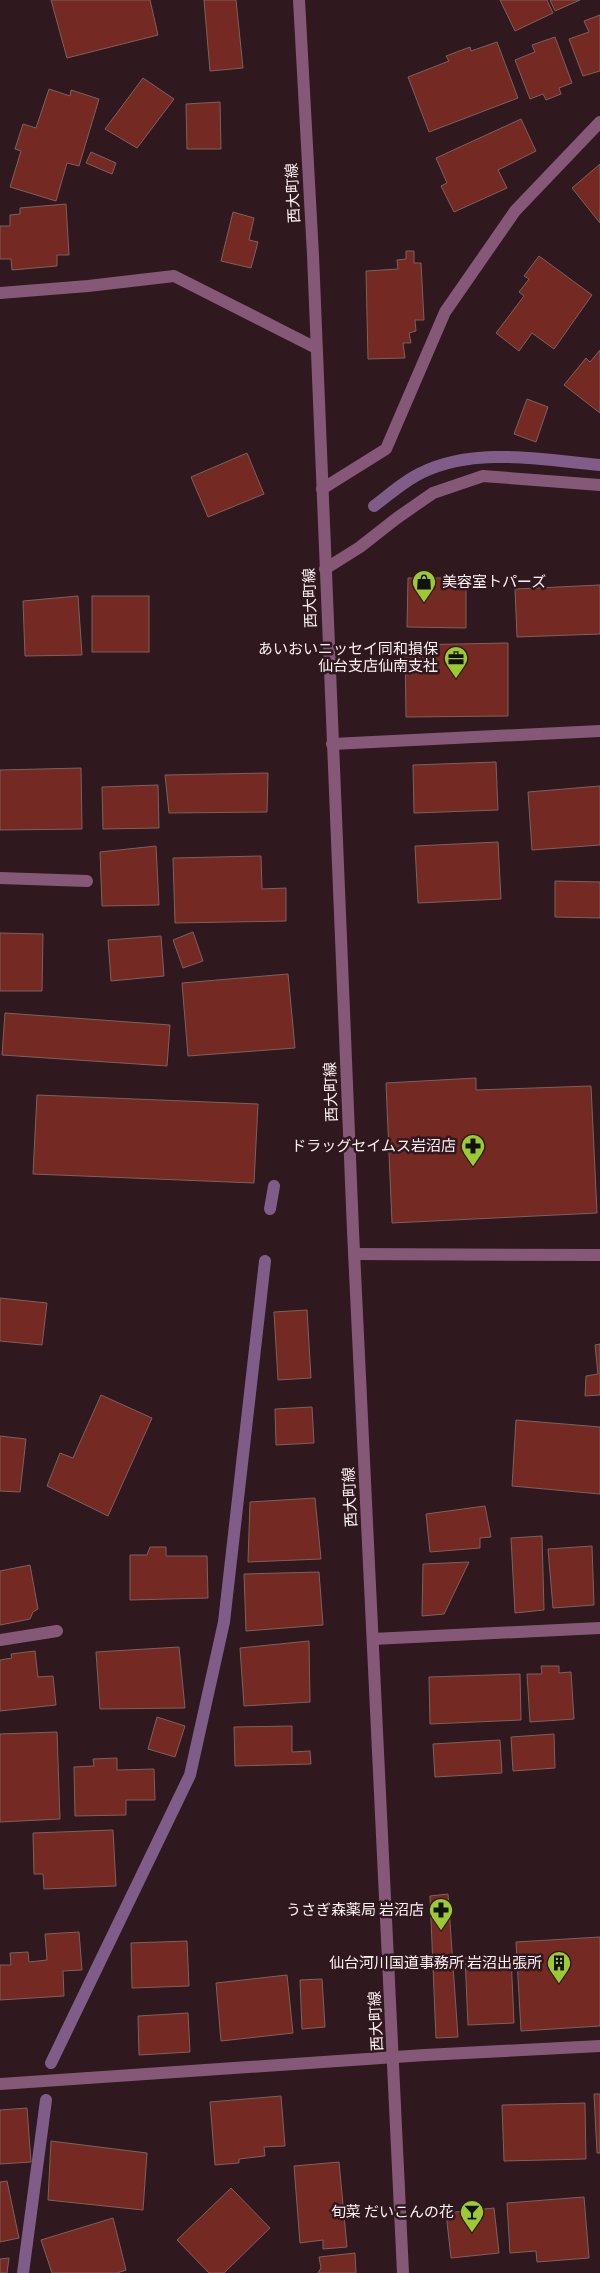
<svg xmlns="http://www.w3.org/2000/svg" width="600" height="2273" viewBox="0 0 600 2273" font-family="Barlow,'Noto Sans JP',sans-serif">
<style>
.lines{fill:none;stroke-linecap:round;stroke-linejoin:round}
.stream{stroke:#7f5d88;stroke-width:12}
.building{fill:#752923;stroke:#7d615d}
.minor{stroke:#865878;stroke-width:12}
.labels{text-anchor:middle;stroke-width:5;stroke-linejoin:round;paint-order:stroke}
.street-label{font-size:15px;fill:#fef1f4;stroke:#2f181e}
.poi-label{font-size:15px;fill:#fef1f4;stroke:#2f181e;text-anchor:end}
</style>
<rect width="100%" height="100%" fill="#2f181e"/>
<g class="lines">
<g class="stream">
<path d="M374,506C389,495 404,481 421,473C475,446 543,460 600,465"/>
<path d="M270,1209L274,1186"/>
<path d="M51,2063L190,1775L224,1622L265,1261"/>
<path d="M23,2273L46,2100"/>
</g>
</g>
<g class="building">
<path d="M51,0H150L158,35L67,58Z"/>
<path d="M204,0H236L243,68L210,71Z"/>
<path d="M500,0H547L553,13L515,31Z"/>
<path d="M550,0H580L555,11Z"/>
<path d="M600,15V71L583,76L569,39L589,32L584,21Z"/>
<path d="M555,37L572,83L559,88L561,94L546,100L543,94L530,99L515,60L535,52L532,45Z"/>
<path d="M497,42L518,98L429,132L408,77L449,61L446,56L470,47L471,51Z"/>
<path d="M143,78L174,99L137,148L105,129Z"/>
<path d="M49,89L70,96L71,90L99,99L79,166L67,163L56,201L10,187L21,151L15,149L23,124L36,128Z"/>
<path d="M220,102L221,149H187L186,104Z"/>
<path d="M521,119L536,151L498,170L507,188L454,212L441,186L447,183L436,158Z"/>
<path d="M91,152L116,163L112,174L86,163Z"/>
<path d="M600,164V223L572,188Z"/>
<path d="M66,204L69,255H57V266L12,270L11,259H0V226H10V215L20,214V208Z"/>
<path d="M233,212L254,218L249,240L258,242L251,268L221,261Z"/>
<path d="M406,251H414V263H421L424,320H415L416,331L409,333L411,343H403L405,358L368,359L366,271L398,269L397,260L406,259Z"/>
<path d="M539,256L592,295L554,349L532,333L519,351L496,333L524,296L519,292L529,279L524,276Z"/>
<path d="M600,350V413L564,385L586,358L590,362Z"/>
<path d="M527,399L548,407L536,442L514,434Z"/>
<path d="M247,453L264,494L208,517L191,477Z"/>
<path d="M408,578H466V628L407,627Z"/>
<path d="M600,585V634L517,637L515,589Z"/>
<path d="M78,596L82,655L25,656L23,601Z"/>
<rect x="92" y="596" width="57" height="56"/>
<path d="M508,643V716L406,717L405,645Z"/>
<path d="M496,762L498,810L414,813L413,765Z"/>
<path d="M81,768L82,829L0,830V770Z"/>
<path d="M268,773L267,812L169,813L165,775Z"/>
<path d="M158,785L159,828L103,829L102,787Z"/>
<path d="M600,786V845L532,850L528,792Z"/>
<path d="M498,842L501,899L418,903L415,846Z"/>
<path d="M156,846L159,905L102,906L100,852Z"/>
<path d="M261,856L262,889L286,888V921L175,923L173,858Z"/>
<path d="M555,881L600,882V918L555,917Z"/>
<path d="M193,932L203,961L183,968L173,940Z"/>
<path d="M0,933L43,934L42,991H0Z"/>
<path d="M161,936L164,976L111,981L108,940Z"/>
<path d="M288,974L295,1048L188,1056L182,983Z"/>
<path d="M5,1013L170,1025L167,1066L2,1055Z"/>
<path d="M476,1078V1090L591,1086L597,1213L392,1223L386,1083Z"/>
<path d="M37,1095L258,1104L254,1183L33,1174Z"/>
<path d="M0,1298L47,1303L42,1345L0,1341Z"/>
<path d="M307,1310L311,1378L278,1380L274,1312Z"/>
<path d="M600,1344V1395L585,1396L586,1376L598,1374L595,1345Z"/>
<path d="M101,1395L152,1418L108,1516L47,1486L60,1453L73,1458Z"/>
<path d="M312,1407L314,1443L276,1445L275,1409Z"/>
<path d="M516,1420L600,1427V1494L512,1486Z"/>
<path d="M0,1436L26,1439L20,1492L0,1491Z"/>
<path d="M315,1498L321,1559L248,1562L250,1502Z"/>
<path d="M485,1506L491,1537L480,1538V1548L430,1552L426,1514Z"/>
<path d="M542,1536L544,1610L515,1613L511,1538Z"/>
<path d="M592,1546L594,1605L553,1608L548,1549Z"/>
<path d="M150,1547H166V1556H207L208,1598L130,1600V1555H147Z"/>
<path d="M469,1562L444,1614L422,1616L423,1564Z"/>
<path d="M30,1565L38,1609L33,1612L30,1619L0,1625V1571Z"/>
<path d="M319,1572L323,1625L246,1631L244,1574Z"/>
<path d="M309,1641L310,1702L244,1706L240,1648Z"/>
<path d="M179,1647L185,1708L100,1709L96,1652Z"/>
<path d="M35,1651L38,1677L53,1676L56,1705L0,1711V1660L12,1658L11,1654Z"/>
<path d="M541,1666H559V1673L571,1672L574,1719L530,1722L527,1674H542Z"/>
<path d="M520,1674L521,1720L430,1724L429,1677Z"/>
<path d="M157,1717L185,1726L175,1757L148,1749Z"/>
<path d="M292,1726V1752L310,1751L311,1764L235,1766L234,1727Z"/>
<path d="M57,1732L60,1819L0,1822V1734Z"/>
<path d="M554,1734L555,1768L513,1771L511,1737Z"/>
<path d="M500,1740L502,1773L435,1777L433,1744Z"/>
<path d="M117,1758V1770L154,1769L155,1800H126V1815L75,1816L74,1767L94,1766L93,1759Z"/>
<path d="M113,1830L116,1886L44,1889L43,1874H34L33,1833Z"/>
<path d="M448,1894L458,2037L436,2038L430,1896Z"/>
<path d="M79,1932L82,1970L63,1971L64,1996L0,2000V1965H11L10,1953L28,1952L29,1962L47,1960L45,1934Z"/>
<path d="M600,1937V2026L521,2031L516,1942Z"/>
<path d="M187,1941L189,1986L132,1988L131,1943Z"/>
<path d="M511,1956L514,2023L468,2025L465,1958Z"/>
<path d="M287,1975L293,2033L221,2041L216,1983Z"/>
<path d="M322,1979L325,2027L302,2029L300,1980Z"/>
<path d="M188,2013L190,2052L139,2055L138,2016Z"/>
<path d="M594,2094H600V2153H597Z"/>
<path d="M281,2096L285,2146L264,2147L265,2156L239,2159V2163L215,2165L210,2102Z"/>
<path d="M585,2103L586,2159L504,2161L502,2105Z"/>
<path d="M27,2108L31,2162L0,2164V2110Z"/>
<path d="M51,2141L147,2153L143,2210L48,2200Z"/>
<path d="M339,2162L347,2247L323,2249V2240L300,2243L294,2166Z"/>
<path d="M7,2181L19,2238L0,2242V2182Z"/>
<path d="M231,2188L270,2228L224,2273H209L177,2240Z"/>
<path d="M584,2197L589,2258L537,2262L536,2251L510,2253L507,2203Z"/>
<path d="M494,2208L499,2253L451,2258L446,2213Z"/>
<path d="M113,2218L126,2270L117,2273H52L41,2240Z"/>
<path d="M355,2253L356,2273H318L321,2268L319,2257Z"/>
<path d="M9,2258L7,2273H0V2259Z"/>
</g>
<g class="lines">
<g class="minor">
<path d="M299,0L313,255L353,1231L403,2273"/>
<path d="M0,293L88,286L174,276L316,348"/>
<path d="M322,489L386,449L445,312L515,211L600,122"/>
<path d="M325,569L360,547L397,518L433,493L483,476L600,485"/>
<path d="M332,744L600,731"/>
<path d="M0,878L87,881"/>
<path d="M354,1254L600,1255"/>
<path d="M373,1639L600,1628"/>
<path d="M0,1640L57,1631"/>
<path d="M0,2084L425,2055L600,2046"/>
</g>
</g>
<defs>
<g id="shop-pin" transform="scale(1.25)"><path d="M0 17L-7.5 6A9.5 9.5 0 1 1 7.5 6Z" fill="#9cca31" stroke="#2f181e"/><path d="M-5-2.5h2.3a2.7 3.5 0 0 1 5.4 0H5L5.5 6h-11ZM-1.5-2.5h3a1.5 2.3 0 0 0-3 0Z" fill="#111"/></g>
<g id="office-pin" transform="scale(1.25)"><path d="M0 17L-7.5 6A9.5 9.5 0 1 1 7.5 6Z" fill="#9cca31" stroke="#2f181e"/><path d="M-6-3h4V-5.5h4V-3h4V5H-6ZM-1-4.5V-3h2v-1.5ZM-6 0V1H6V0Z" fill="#111"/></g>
<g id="pharmacy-pin" transform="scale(1.25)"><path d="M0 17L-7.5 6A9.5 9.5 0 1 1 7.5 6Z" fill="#9cca31" stroke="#2f181e"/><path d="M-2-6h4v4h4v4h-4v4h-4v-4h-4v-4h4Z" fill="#111"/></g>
<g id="building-pin" transform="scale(1.25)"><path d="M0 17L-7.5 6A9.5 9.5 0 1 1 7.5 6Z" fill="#9cca31" stroke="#2f181e"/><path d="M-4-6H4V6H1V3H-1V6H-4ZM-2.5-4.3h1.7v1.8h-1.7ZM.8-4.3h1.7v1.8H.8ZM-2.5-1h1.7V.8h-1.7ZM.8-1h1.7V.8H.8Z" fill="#111"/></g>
<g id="bar-pin" transform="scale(1.25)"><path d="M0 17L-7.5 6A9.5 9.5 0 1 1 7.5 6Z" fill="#9cca31" stroke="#2f181e"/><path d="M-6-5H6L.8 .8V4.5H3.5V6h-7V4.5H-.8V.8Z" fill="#111"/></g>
</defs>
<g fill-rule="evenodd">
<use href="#shop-pin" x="424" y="582"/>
<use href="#office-pin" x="456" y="658"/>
<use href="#pharmacy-pin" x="473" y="1146"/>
<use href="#pharmacy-pin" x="441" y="1910"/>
<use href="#building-pin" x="559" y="1963"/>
<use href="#bar-pin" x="472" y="2212"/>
</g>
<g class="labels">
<g class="street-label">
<text transform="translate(293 193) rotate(-93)" y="5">西大町線</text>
<text transform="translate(310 598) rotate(-92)" y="5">西大町線</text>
<text transform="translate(331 1092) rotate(-92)" y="5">西大町線</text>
<text transform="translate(350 1497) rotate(-93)" y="5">西大町線</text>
<text transform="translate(376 2021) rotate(-93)" y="5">西大町線</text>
</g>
<g class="poi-label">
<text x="442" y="587" text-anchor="start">美容室トパーズ</text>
<text x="438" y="654">あいおいニッセイ同和損保<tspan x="438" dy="17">仙台支店仙南支社</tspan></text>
<text x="456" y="1151">ドラッグセイムス岩沼店</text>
<text x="424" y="1915">うさぎ森薬局 岩沼店</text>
<text x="542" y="1968">仙台河川国道事務所 岩沼出張所</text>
<text x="454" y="2217">旬菜 だいこんの花</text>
</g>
</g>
</svg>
